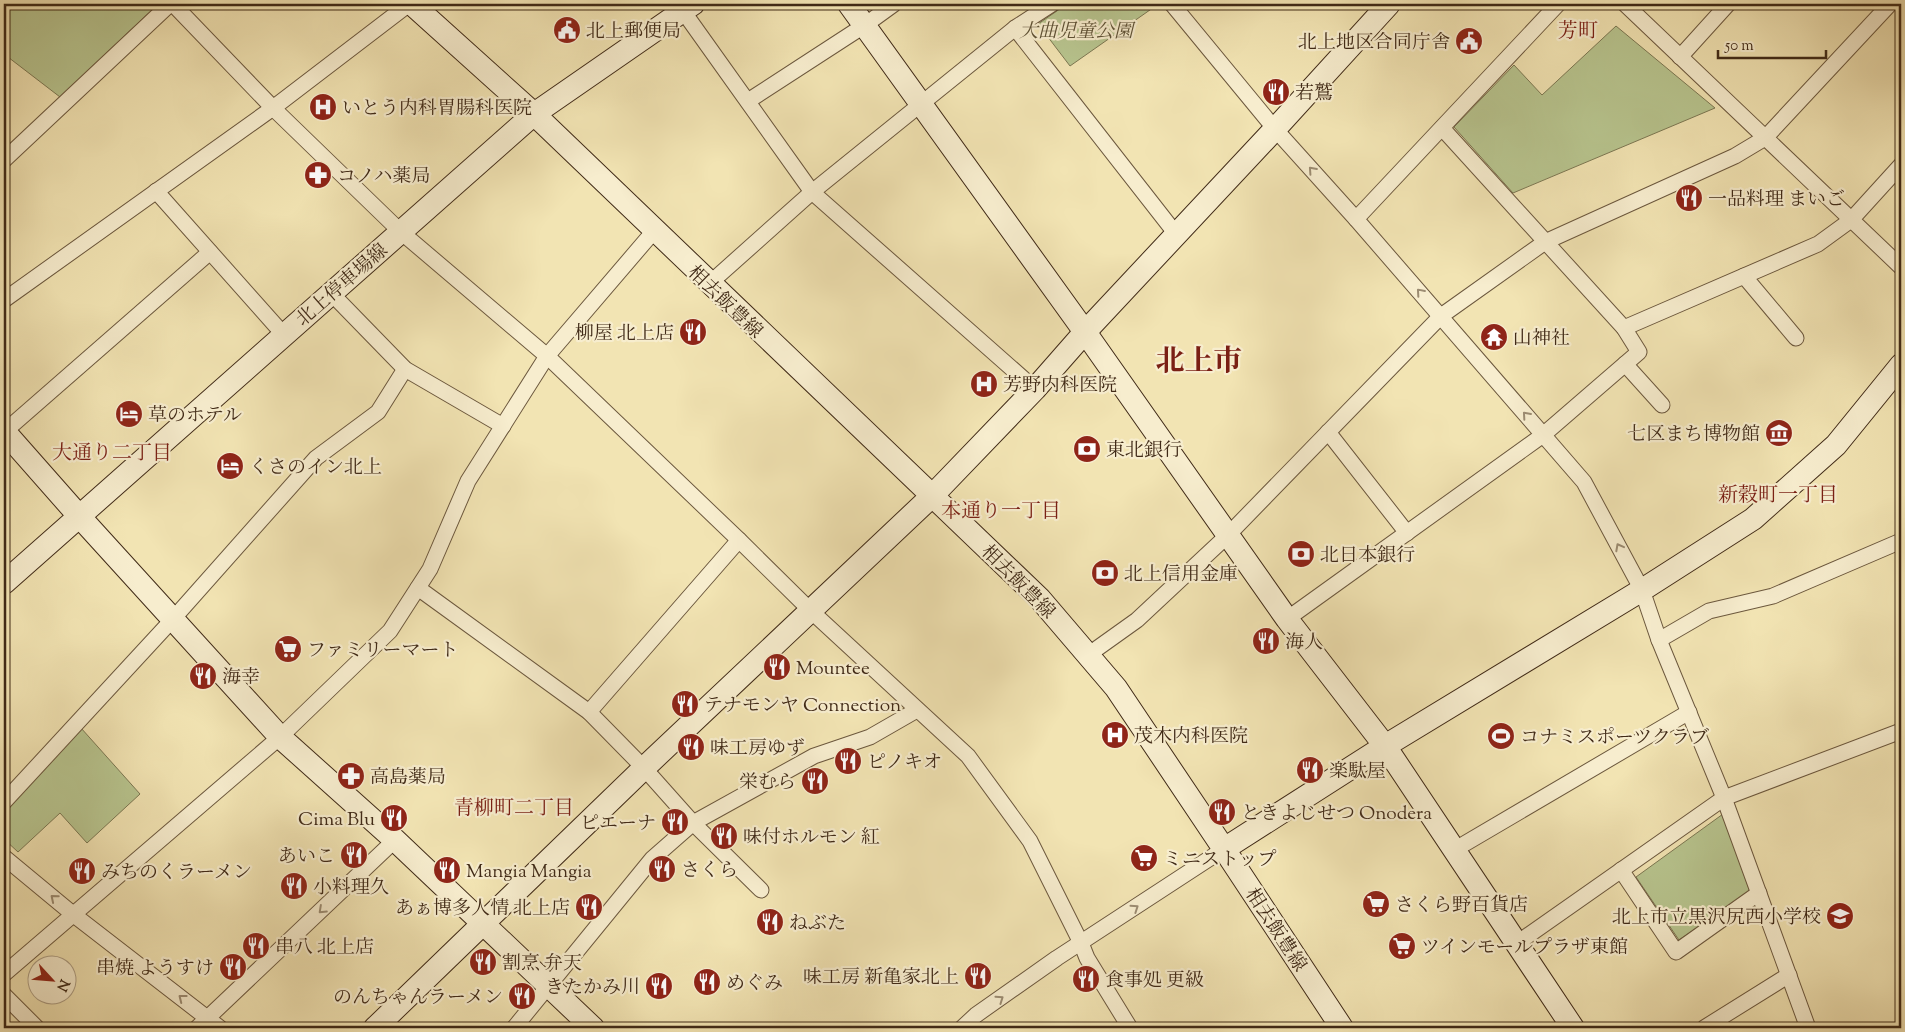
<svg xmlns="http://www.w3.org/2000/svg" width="1905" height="1032" viewBox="0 0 1905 1032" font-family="'Sorts Mill Goudy','Noto Serif JP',serif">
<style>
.green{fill:#b8c58f;stroke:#7c7853}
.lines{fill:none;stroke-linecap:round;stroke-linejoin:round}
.street-casing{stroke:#6c583e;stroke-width:17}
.secondary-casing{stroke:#402a17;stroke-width:24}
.street{stroke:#f7edce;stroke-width:15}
.secondary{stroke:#f7edce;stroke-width:22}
.oneway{stroke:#9c8c72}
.labels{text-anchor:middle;stroke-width:4.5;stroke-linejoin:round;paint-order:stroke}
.poi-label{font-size:19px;fill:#402a17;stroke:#f7edce;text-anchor:start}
.park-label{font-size:19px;font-style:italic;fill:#5e5135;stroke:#f7edce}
.street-label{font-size:19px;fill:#402a17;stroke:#f7edce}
.neighbourhood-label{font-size:20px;fill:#7a1f14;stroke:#f7edce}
.town-label{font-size:29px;font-weight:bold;fill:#7a1f14;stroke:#f7edce}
</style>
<rect width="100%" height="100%" fill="#f2e4b3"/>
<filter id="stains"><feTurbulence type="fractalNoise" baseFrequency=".004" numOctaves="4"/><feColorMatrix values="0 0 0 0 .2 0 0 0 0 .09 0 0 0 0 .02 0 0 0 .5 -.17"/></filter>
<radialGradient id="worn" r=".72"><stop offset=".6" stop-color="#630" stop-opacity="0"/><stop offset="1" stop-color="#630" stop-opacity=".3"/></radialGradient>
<g class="green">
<path d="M4,4H147L155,7L60,97L4,54Z"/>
<path d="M1067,4H1156L1157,5L1070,66L1038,24Z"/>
<path d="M1616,26L1715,108L1513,193L1454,127L1514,65L1542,95Z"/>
<path d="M81,728L140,794L87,843L60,813L18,852L4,839V810Z"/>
<path d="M1723,814L1750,892L1679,940L1636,877Z"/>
</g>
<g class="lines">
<g class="street-casing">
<g id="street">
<path d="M173,4L273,108L401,232L547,356L739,540L811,611L968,756L1030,841L1081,943L1087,958L1130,1028"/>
<path d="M1172,4L1275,129L1356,219L1584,482L1642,590L1659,640L1724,798L1808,1028"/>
<path d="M1625,4L1901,267"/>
<path d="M683,11L812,192L1035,389"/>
<path d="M1015,28L1176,234"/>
<path d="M1680,57L1728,4"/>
<path d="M748,101L865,25L894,4"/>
<path d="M4,160L170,4"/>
<path d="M156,191L284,335"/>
<path d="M1356,219L1558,4"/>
<path d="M1744,276L1796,338"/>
<path d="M709,284L812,192L1015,28L1052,4"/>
<path d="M331,293L405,369L503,426"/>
<path d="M4,300L273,108L409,4"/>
<path d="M1624,328L1818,244L1851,220L1901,165"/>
<path d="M1625,364L1662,405"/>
<path d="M4,432L210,252"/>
<path d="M1328,432L1407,533"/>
<path d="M418,588L589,712L644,768L693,823L761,890"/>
<path d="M1287,619L1543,435L1639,352L1624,328L1442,128"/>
<path d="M1659,640L1709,611L1773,596L1901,541"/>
<path d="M1088,655L1137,620L1228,535L1441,316L1545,242L1735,156L1765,138L1890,4"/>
<path d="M589,712L739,540"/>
<path d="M4,802L173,619L316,458L378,412L405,369"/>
<path d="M1454,850L1689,712"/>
<path d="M4,857L74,915L220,1028"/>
<path d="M1621,870L1676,952L1759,893"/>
<path d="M1516,944L1724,798L1901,731"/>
<path d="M4,974L280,737L390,631L430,569L468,481L547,356L654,231"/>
<path d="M4,995L37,1028"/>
<path d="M197,1028L395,840"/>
<path d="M514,1028L652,859L693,823L814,756L870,737L917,710"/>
<path d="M962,1028L976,1015L1057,958L1224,849"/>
<path d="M1704,1028L1789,975"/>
</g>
</g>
<g class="secondary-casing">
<g id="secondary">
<path d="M412,4L534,114L1040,599L1116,688L1224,849L1342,1028"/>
<path d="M849,4L1085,332L1287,619L1385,746L1573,1028"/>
<path d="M4,431L79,516L280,737L395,840L593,1028"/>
<path d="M4,583L534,114L693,4"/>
<path d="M1224,849L1385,746L1642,590L1753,519L1836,445L1901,365"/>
<path d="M375,1028L644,768L932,496L1035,389L1085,332L1275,129L1389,4"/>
</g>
</g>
<use href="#street" class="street"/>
<use href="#secondary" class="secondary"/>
</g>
<defs><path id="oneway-chevron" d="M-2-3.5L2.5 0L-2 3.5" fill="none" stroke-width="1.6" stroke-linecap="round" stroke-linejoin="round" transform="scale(1.25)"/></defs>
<g class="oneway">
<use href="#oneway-chevron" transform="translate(1312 170) rotate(-132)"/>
<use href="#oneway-chevron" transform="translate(1420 292) rotate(-131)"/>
<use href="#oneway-chevron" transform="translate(1526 415) rotate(-131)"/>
<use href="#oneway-chevron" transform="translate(1619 547) rotate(-118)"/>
<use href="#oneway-chevron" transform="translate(54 898) rotate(-140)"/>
<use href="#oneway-chevron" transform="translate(1135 908) rotate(-34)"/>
<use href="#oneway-chevron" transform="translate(322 910) rotate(137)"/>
<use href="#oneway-chevron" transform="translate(182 998) rotate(-142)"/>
<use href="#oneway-chevron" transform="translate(1000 999) rotate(-35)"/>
</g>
<defs>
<g id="civic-disc" transform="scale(1.4375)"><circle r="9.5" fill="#8f2418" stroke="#f7edce"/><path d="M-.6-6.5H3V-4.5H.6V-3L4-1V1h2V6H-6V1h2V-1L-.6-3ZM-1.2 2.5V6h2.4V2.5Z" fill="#fff"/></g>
<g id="restaurant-disc" transform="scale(1.4375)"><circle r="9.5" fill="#8f2418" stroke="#f7edce"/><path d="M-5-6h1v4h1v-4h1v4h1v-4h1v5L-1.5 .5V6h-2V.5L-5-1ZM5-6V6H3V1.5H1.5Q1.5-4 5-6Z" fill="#fff"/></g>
<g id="hospital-disc" transform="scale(1.4375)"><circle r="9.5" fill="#8f2418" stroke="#f7edce"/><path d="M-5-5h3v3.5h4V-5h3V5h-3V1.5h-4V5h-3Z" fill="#fff"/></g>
<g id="pharmacy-disc" transform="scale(1.4375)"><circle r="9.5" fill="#8f2418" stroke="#f7edce"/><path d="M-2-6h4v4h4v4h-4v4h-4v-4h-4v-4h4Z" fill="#fff"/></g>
<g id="temple-disc" transform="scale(1.4375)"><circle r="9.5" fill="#8f2418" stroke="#f7edce"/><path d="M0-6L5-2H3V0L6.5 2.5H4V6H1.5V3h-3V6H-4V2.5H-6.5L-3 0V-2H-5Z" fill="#fff"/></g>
<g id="hotel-disc" transform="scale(1.4375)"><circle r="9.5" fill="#8f2418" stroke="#f7edce"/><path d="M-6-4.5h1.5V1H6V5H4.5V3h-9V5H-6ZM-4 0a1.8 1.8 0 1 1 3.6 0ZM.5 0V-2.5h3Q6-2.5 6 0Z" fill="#fff"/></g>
<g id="museum-disc" transform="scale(1.4375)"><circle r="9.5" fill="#8f2418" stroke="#f7edce"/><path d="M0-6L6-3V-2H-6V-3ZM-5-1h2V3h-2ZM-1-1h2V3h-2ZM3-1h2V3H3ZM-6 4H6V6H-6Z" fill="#fff"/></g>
<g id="bank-disc" transform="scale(1.4375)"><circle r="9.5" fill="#8f2418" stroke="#f7edce"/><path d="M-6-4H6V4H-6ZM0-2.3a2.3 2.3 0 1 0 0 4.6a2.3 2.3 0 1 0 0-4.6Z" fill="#fff"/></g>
<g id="supermarket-disc" transform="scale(1.4375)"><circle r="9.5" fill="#8f2418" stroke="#f7edce"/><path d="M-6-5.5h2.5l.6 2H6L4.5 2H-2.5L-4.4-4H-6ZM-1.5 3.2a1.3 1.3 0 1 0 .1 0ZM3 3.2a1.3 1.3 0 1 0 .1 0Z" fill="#fff"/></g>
<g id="stadium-disc" transform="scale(1.4375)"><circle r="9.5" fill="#8f2418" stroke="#f7edce"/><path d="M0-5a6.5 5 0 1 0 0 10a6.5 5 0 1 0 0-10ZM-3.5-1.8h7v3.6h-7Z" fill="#fff"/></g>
<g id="school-disc" transform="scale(1.4375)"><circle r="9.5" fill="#8f2418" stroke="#f7edce"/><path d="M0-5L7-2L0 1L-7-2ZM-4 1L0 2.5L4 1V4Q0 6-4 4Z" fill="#fff"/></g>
</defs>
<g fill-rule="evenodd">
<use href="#civic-disc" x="567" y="30"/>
<use href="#civic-disc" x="1469" y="41"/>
<use href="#restaurant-disc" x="1276" y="92"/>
<use href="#hospital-disc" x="323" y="107"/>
<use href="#pharmacy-disc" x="318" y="175"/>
<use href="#restaurant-disc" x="1689" y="198"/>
<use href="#restaurant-disc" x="693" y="332"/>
<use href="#temple-disc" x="1494" y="337"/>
<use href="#hospital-disc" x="984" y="384"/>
<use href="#hotel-disc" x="129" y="414"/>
<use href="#museum-disc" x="1779" y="433"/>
<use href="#bank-disc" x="1087" y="449"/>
<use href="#hotel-disc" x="230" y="466"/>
<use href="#bank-disc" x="1301" y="554"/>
<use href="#bank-disc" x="1105" y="573"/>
<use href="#restaurant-disc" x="1266" y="641"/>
<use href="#supermarket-disc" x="288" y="649"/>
<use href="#restaurant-disc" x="777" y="667"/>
<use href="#restaurant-disc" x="203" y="676"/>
<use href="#restaurant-disc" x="685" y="704"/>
<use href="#hospital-disc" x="1115" y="735"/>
<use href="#stadium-disc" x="1501" y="736"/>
<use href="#restaurant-disc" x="691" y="747"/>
<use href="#restaurant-disc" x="848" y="761"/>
<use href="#restaurant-disc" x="1310" y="770"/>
<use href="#pharmacy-disc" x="351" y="776"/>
<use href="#restaurant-disc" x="815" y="781"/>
<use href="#restaurant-disc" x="1222" y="812"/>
<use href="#restaurant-disc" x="394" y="818"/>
<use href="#restaurant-disc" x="675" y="822"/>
<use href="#restaurant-disc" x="724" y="836"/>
<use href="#restaurant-disc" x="354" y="855"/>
<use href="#supermarket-disc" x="1144" y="858"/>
<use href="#restaurant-disc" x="662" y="869"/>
<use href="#restaurant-disc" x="447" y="870"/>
<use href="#restaurant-disc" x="82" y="871"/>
<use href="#restaurant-disc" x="294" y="886"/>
<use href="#supermarket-disc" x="1376" y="904"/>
<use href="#restaurant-disc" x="589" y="907"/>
<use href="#school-disc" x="1840" y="916"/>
<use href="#restaurant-disc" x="770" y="922"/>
<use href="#restaurant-disc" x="256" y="946"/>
<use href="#supermarket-disc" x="1402" y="946"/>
<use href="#restaurant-disc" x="483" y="962"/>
<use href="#restaurant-disc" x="233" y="967"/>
<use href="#restaurant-disc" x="978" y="976"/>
<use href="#restaurant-disc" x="1086" y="979"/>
<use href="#restaurant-disc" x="707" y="982"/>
<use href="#restaurant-disc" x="659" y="986"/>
<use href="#restaurant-disc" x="522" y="996"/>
</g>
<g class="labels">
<g class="poi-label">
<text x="586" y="37">北上郵便局</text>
<text x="1450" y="48" text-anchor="end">北上地区合同庁舎</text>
<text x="1295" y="99">若鷲</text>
<text x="342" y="114">いとう内科胃腸科医院</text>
<text x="337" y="182">コノハ薬局</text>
<text x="1708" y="205">一品料理 まいご</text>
<text x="674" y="339" text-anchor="end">柳屋 北上店</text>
<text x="1513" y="344">山神社</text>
<text x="1003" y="391">芳野内科医院</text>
<text x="148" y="421">草のホテル</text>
<text x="1760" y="440" text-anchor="end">七区まち博物館</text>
<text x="1106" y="456">東北銀行</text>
<text x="249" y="473">くさのイン北上</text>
<text x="1320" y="561">北日本銀行</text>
<text x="1124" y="580">北上信用金庫</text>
<text x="1285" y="648">海人</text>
<text x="307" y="656">ファミリーマート</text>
<text x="796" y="674">Mountee</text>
<text x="222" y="683">海幸</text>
<text x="704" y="711">テナモンヤ Connection</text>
<text x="1134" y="742">茂木内科医院</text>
<text x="1520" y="743">コナミスポーツクラブ</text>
<text x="710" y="754">味工房ゆず</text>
<text x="867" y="768">ピノキオ</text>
<text x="1329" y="777">楽駄屋</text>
<text x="370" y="783">高島薬局</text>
<text x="796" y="788" text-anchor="end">栄むら</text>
<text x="1241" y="819">ときよじせつ Onodera</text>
<text x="375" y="825" text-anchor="end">Cima Blu</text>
<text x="656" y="829" text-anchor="end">ピエーナ</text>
<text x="743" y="843">味付ホルモン 紅</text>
<text x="335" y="862" text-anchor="end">あいこ</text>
<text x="1163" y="865">ミニストップ</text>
<text x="681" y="876">さくら</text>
<text x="466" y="877">Mangia Mangia</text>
<text x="101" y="878">みちのくラーメン</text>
<text x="313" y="893">小料理久</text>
<text x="1395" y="911">さくら野百貨店</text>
<text x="570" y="914" text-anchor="end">あぁ博多人情 北上店</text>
<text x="1821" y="923" text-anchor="end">北上市立黒沢尻西小学校</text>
<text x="789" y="929">ねぶた</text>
<text x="275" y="953">串八 北上店</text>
<text x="1421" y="953">ツインモールプラザ東館</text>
<text x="502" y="969">割烹 弁天</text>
<text x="214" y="974" text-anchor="end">串焼 ようすけ</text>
<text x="959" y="983" text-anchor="end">味工房 新亀家北上</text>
<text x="1105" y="986">食事処 更級</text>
<text x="726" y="989">めぐみ</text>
<text x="640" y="993" text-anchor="end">きたかみ川</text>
<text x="503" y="1003" text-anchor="end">のんちゃんラーメン</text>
</g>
<g class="park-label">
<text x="1076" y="37">大曲児童公園</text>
</g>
<g class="street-label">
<text transform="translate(341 284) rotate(-41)" y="7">北上停車場線</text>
<text transform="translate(726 301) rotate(44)" y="7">相去飯豊線</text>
<text transform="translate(1019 581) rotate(45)" y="7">相去飯豊線</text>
<text transform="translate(1277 929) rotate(57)" y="7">相去飯豊線</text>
</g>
<g class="neighbourhood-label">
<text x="1578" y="37">芳町</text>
<text x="112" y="459">大通り二丁目</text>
<text x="1778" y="501">新穀町一丁目</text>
<text x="1001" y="517">本通り一丁目</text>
<text x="514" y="814">青柳町二丁目</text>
</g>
<g class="town-label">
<text x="1199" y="370">北上市</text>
</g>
</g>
<rect width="1905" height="1032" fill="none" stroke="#f2e4b3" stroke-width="20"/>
<rect x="5" y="5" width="1895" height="1022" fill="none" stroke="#402a17" stroke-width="2.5"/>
<rect x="10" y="10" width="1885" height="1012" fill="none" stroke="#402a17"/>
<g transform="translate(52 980) rotate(116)"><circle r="24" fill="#f7edce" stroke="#ae9f85"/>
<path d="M0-4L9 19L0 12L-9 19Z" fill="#8f2418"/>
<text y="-8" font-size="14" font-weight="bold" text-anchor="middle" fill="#402a17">N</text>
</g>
<path d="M1718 50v8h108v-8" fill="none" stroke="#402a17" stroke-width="2.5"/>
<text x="1725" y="50" font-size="15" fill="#402a17" stroke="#f7edce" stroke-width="4" paint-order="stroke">50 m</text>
<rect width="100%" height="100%" filter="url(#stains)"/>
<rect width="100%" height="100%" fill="url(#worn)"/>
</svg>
